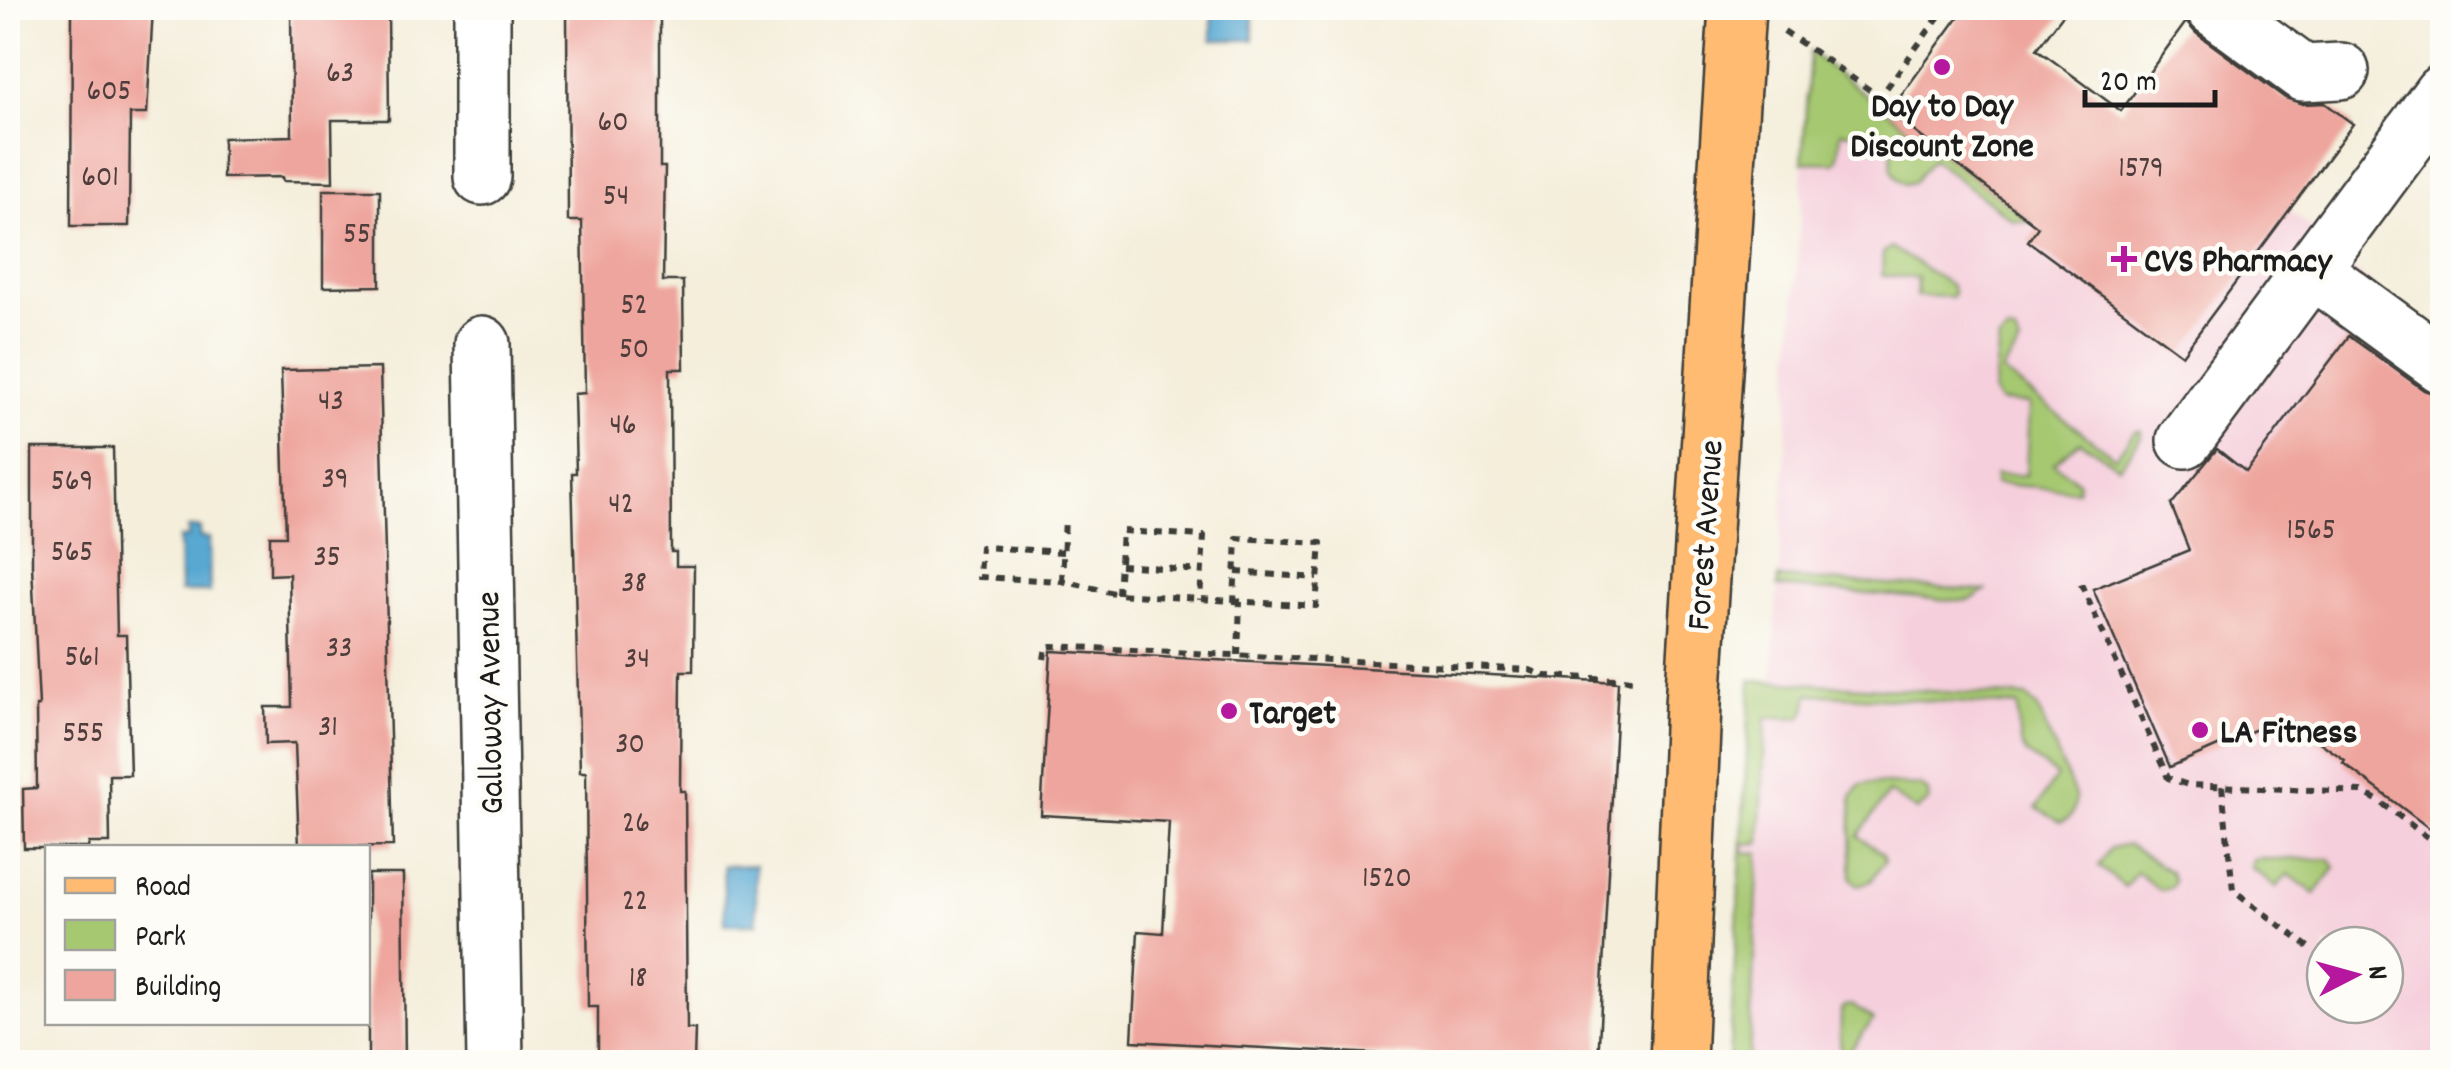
<svg xmlns="http://www.w3.org/2000/svg" width="2450" height="1070" viewBox="0 0 2450 1070" font-family="Dekko,sans-serif">
<style>
.built{fill:#f5cfdc;fill-rule:evenodd}
.green{fill:#a6c871;stroke:#617246;stroke-width:2.5}
.water{fill:#58a8d2;stroke:#3a6277;stroke-width:2.5}
.building{fill:#eea59d}
.lines{fill:none;stroke-linecap:round;stroke-linejoin:round}
.minor-casing{stroke:#3c3c39;stroke-width:60}
.major-casing{stroke:#3c3c39;stroke-width:60}
.path{stroke:#3c3c39;stroke-width:6;stroke-dasharray:8 8;stroke-linecap:butt}
.minor{stroke:#fff;stroke-width:55}
.major{stroke:#ffbb71;stroke-width:55}
.poi-dot{fill:#b5179e;stroke:#fdfcf7;stroke-width:4}
.labels{text-anchor:middle;stroke-width:9;stroke-linejoin:round;paint-order:stroke}
.number-label{font-size:30px;fill:#503e3c}
.poi-label{font-size:35px;font-weight:bold;fill:#1c1c1c;stroke:#fdfcf7;text-anchor:start}
.street-label{font-size:35px;fill:#1c1c1c;stroke:#fdfcf7}
</style>
<rect width="100%" height="100%" fill="#fdfcf7"/>
<filter id="ink" filterUnits="userSpaceOnUse"><feTurbulence type="fractalNoise" baseFrequency=".01" numOctaves="2"/><feDisplacementMap in="SourceGraphic" scale="20" xChannelSelector="R" yChannelSelector="G"/><feConvolveMatrix kernelMatrix="1 2 1 2 8 2 1 2 1" color-interpolation-filters="sRGB"/></filter>
<filter id="wash" filterUnits="userSpaceOnUse"><feTurbulence type="fractalNoise" baseFrequency=".0048" numOctaves="4" result="noise"/><feDisplacementMap in="SourceGraphic" scale="40" xChannelSelector="R" yChannelSelector="G"/><feGaussianBlur stdDeviation="2.25" result="paint"/><feColorMatrix in="noise" values="0 0 0 0 0 0 0 0 0 0 0 0 0 0 0 0 0 1.4 0 .05"/><feComposite in="paint" operator="in"/></filter>
<g filter="url(#wash)">
<rect width="100%" height="100%" fill="#f4eedb"/>
<path class="built" d="M1810,52L2038,227L2029,242L2182,355L2289,210L2354,262L2351,268L2442,345V1062H1729L1751,680L1772,681ZM2325,945H2385V1005H2325Z"/>
<g class="green">
<path d="M1810,52L2031,222L2013,220L1932,159L1914,182L1905,184C1884,171 1893,158 1894,137L1841,132L1838,160L1835,163L1802,162Z"/>
<path d="M1891,247L1951,285L1954,293L1952,297L1916,296L1917,278L1882,275L1883,253Z"/>
<path d="M2008,332L2015,334L2020,345L2002,372L2115,457L2135,431H2141V437L2119,467L2080,441L2054,463L2079,482L2077,490L1995,484V475H2026L2029,404L1999,402L1993,393L1999,340Z"/>
<path d="M1778,578L1986,591L1970,600L1961,601L1777,587Z"/>
<path d="M1751,680L2027,697L2037,707L2075,795C2076,808 2073,820 2060,822L2036,808L2057,776C2018,746 2019,757 2018,706L1809,694L1806,711L1800,718L1766,717L1760,843L1744,844V852L1759,853L1749,1062H1729Z"/>
<path d="M1870,783L1921,786L1928,792L1929,801L1917,811L1889,793L1858,836L1883,854L1885,861L1871,881L1858,886L1851,878L1852,797L1860,785Z"/>
<path d="M2127,844L2170,872L2174,881L2171,887L2159,890L2136,872L2125,887L2098,866L2110,848Z"/>
<path d="M2260,859H2330L2335,868L2315,894L2288,874L2277,887L2251,868L2253,860Z"/>
<path d="M1852,1005L1873,1020L1843,1060L1846,1062H1840L1841,1011L1845,1006Z"/>
</g>
<g class="water">
<rect x="1212" y="8" width="41" height="32"/>
<path d="M188,528H200V538H209L210,592H180L179,538H188Z"/>
<path d="M755,865L757,924H725L723,866Z"/>
</g>
<g id="blocks">
<g class="building">
<path d="M72,8H153L147,114H130L129,226H71Z"/>
<path d="M291,8H388L389,120H332L333,182L283,181L282,177L223,178V138L292,136Z"/>
<path d="M1965,8H2068L2037,49L2121,111L2186,22L2196,33L2285,98L2303,104L2325,103L2353,124L2182,355L2028,241L2038,227L1889,112Z"/>
<path d="M567,10H660V167H665L663,281H683L684,369H670L671,552H676V566H694L693,671H681L680,791H685L687,1029H695L694,1062H598V1007H588L586,772H580L572,473H576L574,394L585,393L584,326L582,221H568Z"/>
<path d="M323,190H380V286L323,287Z"/>
<path d="M2349,336L2424,390L2442,396V838L2343,763L2345,760L2284,717L2170,767L2093,589L2189,550L2171,505L2217,449L2246,472Z"/>
<path d="M380,368L393,846L299,847L295,743L266,744L265,707H292L289,574L270,575V536H286L281,370Z"/>
<path d="M32,448H113L117,635H126L130,775H109L110,843H89L88,848H24L23,789L37,788L36,706H39L32,566Z"/>
<path d="M1051,651L1618,682L1598,1062H1530L1132,1041L1138,931L1163,933L1169,822L1041,815Z"/>
<path d="M368,874H403L405,1062H368Z"/>
</g>
</g>
</g>
<g filter="url(#ink)">
<use href="#blocks" fill-opacity="0" stroke="#3c3c39" stroke-width="2.5"/>
<g class="lines">
<g class="minor-casing">
<g id="minor">
<path d="M482,8V177"/>
<path d="M2214,8L2303,73L2341,71"/>
<path d="M2312,270L2442,365"/>
<path d="M482,344L495,1062"/>
<path d="M2185,440L2442,93"/>
</g>
</g>
<g class="major-casing">
<path id="major" d="M1678,1062L1693,705L1737,8"/>
</g>
<g class="path">
<path d="M1784,31L1880,97L1945,8"/>
<path d="M1063,552L981,547L979,577L1062,581L1118,594L1316,606L1321,543L1237,538L1234,602"/>
<path d="M1120,565L1201,571"/>
<path d="M1236,572L1318,578"/>
<path d="M1062,581L1065,518"/>
<path d="M2081,584L2168,778L2188,785L2362,792L2379,801L2442,848"/>
<path d="M1118,594L1122,531L1204,536L1200,600"/>
<path d="M1238,655L1240,602"/>
<path d="M1044,659L1046,647L1053,646L1530,670L1544,676L1639,680"/>
<path d="M2222,786L2233,890L2309,947"/>
</g>
<use href="#minor" class="minor"/>
<use href="#major" class="major"/>
</g>
</g>
<g class="poi-dot">
<circle cx="1942" cy="67" r="10"/>
<path d="M2119 244h10v10h10v10h-10v10h-10v-10h-10v-10h10z"/>
<circle cx="1229" cy="711" r="10"/>
<circle cx="2200" cy="730" r="10"/>
</g>
<g class="labels">
<g class="number-label">
<text x="340" y="81">63</text>
<text x="109" y="99">605</text>
<text x="613" y="130">60</text>
<text x="2141" y="176">1579</text>
<text x="100" y="185">601</text>
<text x="616" y="204">54</text>
<text x="357" y="242">55</text>
<text x="634" y="313">52</text>
<text x="634" y="357">50</text>
<text x="331" y="409">43</text>
<text x="623" y="433">46</text>
<text x="335" y="487">39</text>
<text x="72" y="489">569</text>
<text x="621" y="512">42</text>
<text x="2311" y="538">1565</text>
<text x="72" y="560">565</text>
<text x="327" y="565">35</text>
<text x="634" y="591">38</text>
<text x="339" y="656">33</text>
<text x="82" y="665">561</text>
<text x="637" y="667">34</text>
<text x="328" y="735">31</text>
<text x="83" y="741">555</text>
<text x="630" y="752">30</text>
<text x="636" y="831">26</text>
<text x="1387" y="886">1520</text>
<text x="635" y="909">22</text>
<text x="638" y="986">18</text>
</g>
<g class="poi-label">
<text x="1942" y="116" text-anchor="middle">Day to Day<tspan x="1942" dy="40">Discount Zone</tspan></text>
<text x="2144" y="271">CVS Pharmacy</text>
<text x="1249" y="723">Target</text>
<text x="2220" y="742">LA Fitness</text>
</g>
<g class="street-label">
<text transform="translate(1703 535) rotate(-86)" y="12">Forest Avenue</text>
<text transform="translate(488 703) rotate(-91)" y="12">Galloway Avenue</text>
</g>
</g>
<rect width="2450" height="1070" fill="none" stroke="#fdfcf7" stroke-width="40"/>
<rect x="45" y="845" width="325" height="180" fill="#fdfcf7" stroke="#a3a29f" stroke-width="2.5"/>
<rect x="65" y="878" width="50" height="15" fill="#ffbb71" stroke="#a3a29f" stroke-width="2.5"/>
<text x="135" y="895" font-size="30" fill="#1c1c1c">Road</text>
<rect x="65" y="920" width="50" height="30" fill="#a6c871" stroke="#a3a29f" stroke-width="2.5"/>
<text x="135" y="945" font-size="30" fill="#1c1c1c">Park</text>
<rect x="65" y="970" width="50" height="30" fill="#eea59d" stroke="#a3a29f" stroke-width="2.5"/>
<text x="135" y="995" font-size="30" fill="#1c1c1c">Building</text>
<g transform="translate(2355 975) rotate(84)"><circle r="48" fill="#fdfcf7" stroke="#a3a29f" stroke-width="2.5"/>
<path d="M0-8L18 38L0 25L-18 38Z" fill="#b5179e"/>
<text y="-15" font-size="28" font-weight="bold" text-anchor="middle" fill="#1c1c1c">N</text>
</g>
<path d="M2085 90v15h130v-15" fill="none" stroke="#1c1c1c" stroke-width="5"/>
<text x="2100" y="90" font-size="30" fill="#1c1c1c" stroke="#fdfcf7" stroke-width="8" paint-order="stroke">20 m</text>
</svg>
